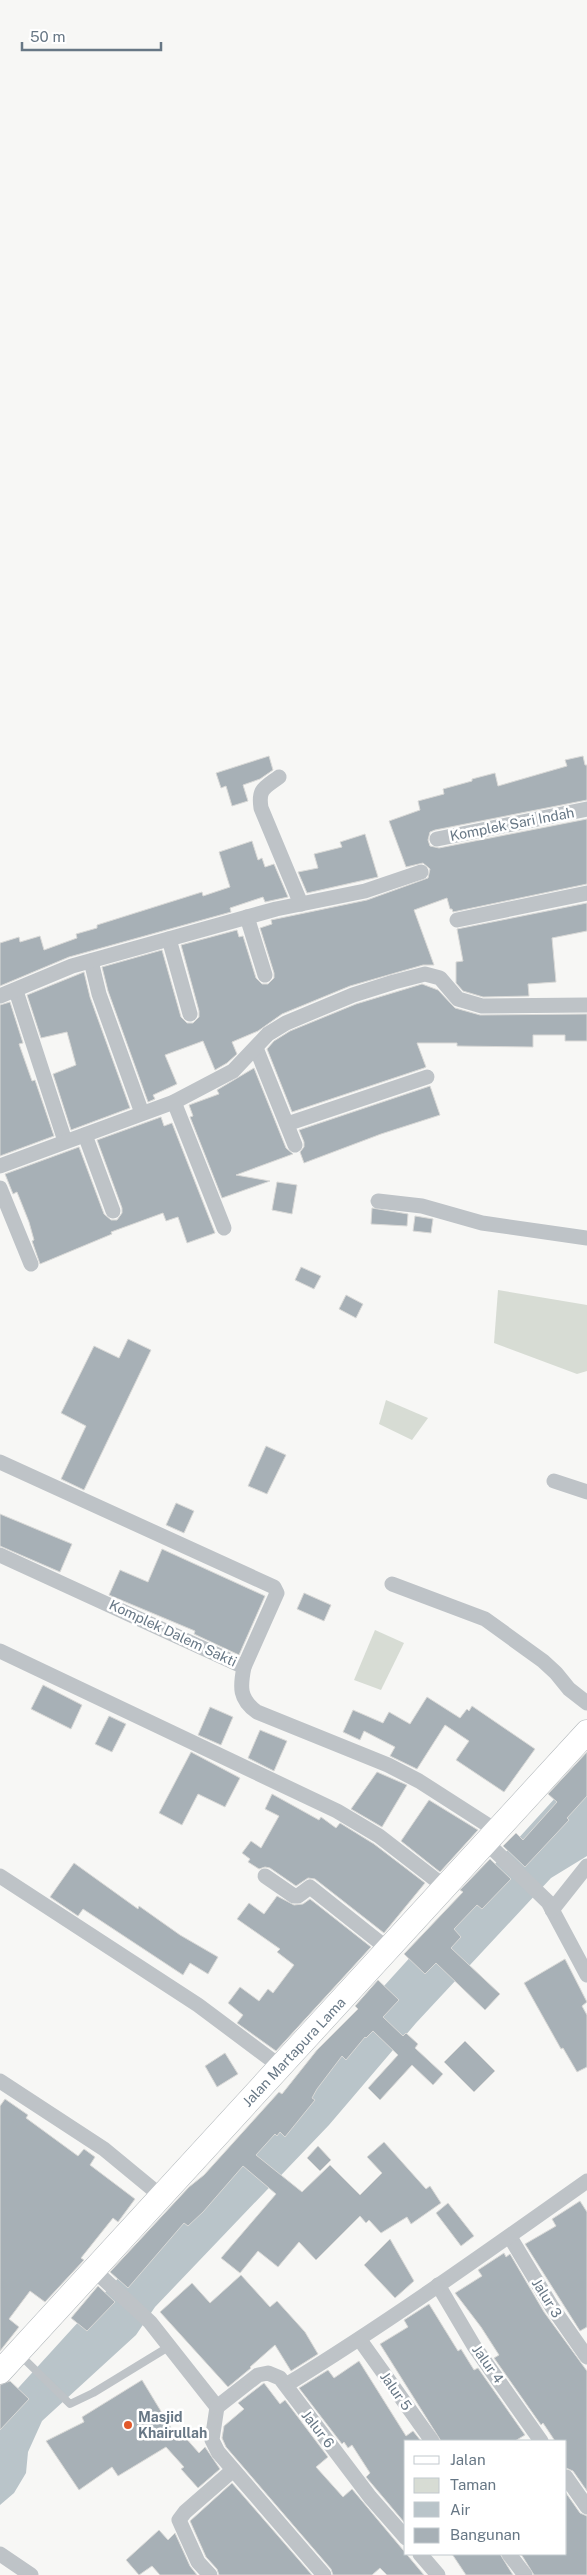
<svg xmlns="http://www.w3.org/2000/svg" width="587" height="2575" viewBox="0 0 587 2575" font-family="'Public Sans',sans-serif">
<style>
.green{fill:#d7dcd4}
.water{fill:#b9c4c9}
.building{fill:#a7b0b6;stroke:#d9d9d7}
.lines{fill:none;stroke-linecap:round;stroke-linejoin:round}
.primary-casing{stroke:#b2b7bb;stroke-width:25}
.service{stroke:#bec3c7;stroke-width:8}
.minor{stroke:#bec3c7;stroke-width:15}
.primary{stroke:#fff;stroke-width:24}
.poi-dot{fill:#e1592b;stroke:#fff;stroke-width:2}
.labels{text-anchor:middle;stroke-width:5;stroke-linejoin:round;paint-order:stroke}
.street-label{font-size:14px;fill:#677785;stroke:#fff}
.poi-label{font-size:14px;font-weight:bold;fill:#677785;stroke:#fff;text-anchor:start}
</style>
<rect width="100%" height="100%" fill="#f7f7f5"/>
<g class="green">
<path d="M498,1290L587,1305V1371L577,1374L494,1343Z"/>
<path d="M386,1400L428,1418L412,1440L379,1424Z"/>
<path d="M375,1630L404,1643L381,1690L354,1680Z"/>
</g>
<path class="water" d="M587,1763V1856L551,1878L416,2023L329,2125L155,2307L136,2335L42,2421L28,2452L26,2473L14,2493L0,2505V2408Z"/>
<g class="building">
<path d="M269,756L273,770L260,779L243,785L248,801L232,806L226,786L221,788L216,773Z"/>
<path d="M583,756L585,765H587V800L435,830L430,832L428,840L430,846L439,848L587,819V884L453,912L452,909H450L447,898L414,910L434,965H423L350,986L282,1014L258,1031L232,1042L237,1054L227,1063L215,1070L203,1041L165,1055L177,1084L153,1095L155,1099L148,1102L108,991L102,967L162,950L181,1017L187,1023H193L199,1017V1011L181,945L237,930L239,937L243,936L256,978L262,984H268L274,978V973L260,928L272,924L271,920L367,900L428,878L430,869L423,863L406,867L389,821L420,810L418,801L444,794L443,789L472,781V779L495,773L498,786L567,766L565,760Z"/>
<path d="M365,834L378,877L307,893L298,872L318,868L314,854L342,847L340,842Z"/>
<path d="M252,841L258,860L262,858L265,867L274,864L288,897L265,902L263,897L230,908L231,912L69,957L0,986V943L19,937L20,942L40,936L44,950L77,938L76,934L97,928V925L202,892L203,896L230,887L219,852Z"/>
<path d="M587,903V931L552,938L556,982L528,984L529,996L483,997L463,991L456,983V962L463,961L457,929Z"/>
<path d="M84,972L90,997L130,1108L71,1130L53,1074L76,1065L67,1032L41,1038L27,995Z"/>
<path d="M422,984L438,990L455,1008L480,1015L587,1014V1041H565V1035H533V1047L457,1046V1043H417L426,1067L424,1068L292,1112L267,1049L274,1041L290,1031L356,1004Z"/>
<path d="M10,1002L23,1043L19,1044L32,1081L35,1080L54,1136L0,1156V1005Z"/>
<path d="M254,1068L286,1148L293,1154L236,1175L270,1181L222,1198L190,1117L193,1116L189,1105L219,1094L217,1090Z"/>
<path d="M430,1086L440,1115L381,1134L304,1163L300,1152L304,1147V1142L299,1130Z"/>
<path d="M161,1117L164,1126L172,1123L215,1233L187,1243L178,1217L166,1221L163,1213L111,1232L112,1234L40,1264L32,1241L34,1240L29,1222L17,1192L13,1194L5,1174L79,1147L104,1214L111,1220H117L122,1213V1208L97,1140Z"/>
<path d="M277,1182L297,1185L292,1214L272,1210Z"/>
<path d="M372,1208L408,1214L407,1226L371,1224Z"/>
<path d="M415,1216L433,1219L431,1233L413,1231Z"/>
<path d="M301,1267L321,1276L314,1289L295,1280Z"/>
<path d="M346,1295L363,1304L356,1318L339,1309Z"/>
<path d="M128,1339L151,1350L84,1490L61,1479L86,1426L61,1413L94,1346L119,1358Z"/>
<path d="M266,1446L286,1455L267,1494L248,1486Z"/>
<path d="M176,1503L194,1511L184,1533L166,1525Z"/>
<path d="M0,1514L72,1544L60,1572L0,1546Z"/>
<path d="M162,1549L265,1596L239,1655L194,1634L195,1631L109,1595L120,1570L148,1582Z"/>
<path d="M304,1593L331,1605L324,1621L297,1609Z"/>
<path d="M43,1685L82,1705L71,1729L31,1709Z"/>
<path d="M427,1697L460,1718L467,1709L469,1711L472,1706L535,1749L504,1792L456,1760L469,1741L445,1725L417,1769L390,1756L395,1747L364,1731L360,1740L343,1732L353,1710L383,1723L389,1712L410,1724Z"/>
<path d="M210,1707L233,1717L221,1745L198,1735Z"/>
<path d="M109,1716L126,1724L112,1752L95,1744Z"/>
<path d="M260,1730L287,1741L274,1771L248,1758Z"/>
<path d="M191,1752L240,1778L225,1807L198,1794L182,1825L159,1813Z"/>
<path d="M587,1752V1796L567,1818L569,1820L525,1867L503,1846L516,1833L523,1840L557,1802L548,1794Z"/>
<path d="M377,1772L407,1785L382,1827L351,1809Z"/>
<path d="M272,1794L319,1820L321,1817L336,1828L340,1823L374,1844L425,1883L384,1933L315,1879L308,1878L296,1886L270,1868L265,1867L259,1869L248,1862L250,1859L242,1853L251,1841L261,1848L279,1816L265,1809Z"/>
<path d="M429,1800L478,1830L440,1872L401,1841Z"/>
<path d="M490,1859L511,1879L482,1909L477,1905L454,1929L461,1937L451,1948L500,1994L485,2010L436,1963L425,1974L404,1954L463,1892L460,1890Z"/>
<path d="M74,1863L138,1909L139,1906L180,1935L218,1957L208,1974L190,1963L183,1975L83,1909L78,1916L50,1897Z"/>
<path d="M277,1896L294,1905L303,1904L310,1899L371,1947L276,2051L237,2023L243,2015L228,2003L240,1987L259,2001L268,1989L273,1993L294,1965L277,1952L280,1949L237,1919L249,1903L264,1914Z"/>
<path d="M565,1959L587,2002L582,2006L587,2015V2067L577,2072L563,2048L561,2049L524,1983Z"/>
<path d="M378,1980L399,2000L383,2017L403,2036L406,2033L418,2044L415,2048L443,2074L433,2085L412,2065L380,2100L368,2088L398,2055L373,2031L366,2038L365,2037L346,2060L342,2056L317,2089L312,2098L315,2100L285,2137L280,2132L277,2136L275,2134L256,2155L302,2192L330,2165L360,2195L382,2173L367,2157L384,2142L426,2189L430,2186L441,2203L411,2224L407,2217L381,2233L369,2220L366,2223L360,2216L316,2260L299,2242L278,2267L258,2251L240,2273L221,2258L276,2194L243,2166L203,2212L188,2226L184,2223L128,2288L110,2272L189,2187L204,2175L279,2092L282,2094L317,2050L358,2009L355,2006Z"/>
<path d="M465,2041L495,2071L474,2092L444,2062Z"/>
<path d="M225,2053L238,2074L217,2087L205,2066Z"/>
<path d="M5,2099L28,2115L26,2118L78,2156L84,2149L95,2157L90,2165L135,2199L118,2222L113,2218L81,2258L84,2260L45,2302L30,2291L9,2319L19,2327L0,2351V2106Z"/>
<path d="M318,2146L331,2160L320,2171L307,2158Z"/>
<path d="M580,2201L587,2212V2327L580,2331L525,2244L556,2226L552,2219Z"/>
<path d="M448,2203L474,2236L461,2246L436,2213Z"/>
<path d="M390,2239L414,2281L395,2298L364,2265Z"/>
<path d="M504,2253L506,2257L510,2254L544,2312L587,2371V2491L573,2471L566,2468V2441H555L543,2423L541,2425L494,2358L499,2355L481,2327L455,2293L482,2276L478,2270Z"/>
<path d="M241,2275L270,2307L277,2301L305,2332L318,2354L291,2371L275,2345L250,2367L251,2368L228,2387L160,2312L192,2283L210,2303Z"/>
<path d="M98,2286L115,2302L87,2331L71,2318Z"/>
<path d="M429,2304L458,2351L461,2349L474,2370L478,2368L525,2435L515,2441H441L380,2344L408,2327L404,2320Z"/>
<path d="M359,2361L406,2436L413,2431L421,2441H406L404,2522L366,2477L370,2473L352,2445L348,2448L344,2442L342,2444L299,2388L328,2370L334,2378Z"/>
<path d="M142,2380L179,2441L184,2436L199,2453L205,2447L220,2469L198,2488L181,2469L184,2467L166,2447L118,2476L112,2467L79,2490L46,2441L84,2422L82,2417Z"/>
<path d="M10,2381L29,2399L0,2430V2385Z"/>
<path d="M264,2383L280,2404L285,2400L328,2457L316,2467L343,2497L352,2489L424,2575H387L380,2568L372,2575H333L331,2569L226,2447L222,2438L224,2426L244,2409L238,2403Z"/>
<path d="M232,2483L312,2575H219L217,2569L206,2557L190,2521Z"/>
<path d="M566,2493L580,2513L587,2516V2575H534L521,2554H566Z"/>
<path d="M159,2530L168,2540L175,2533L190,2566L197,2575H160L152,2566L139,2575L126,2560Z"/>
<path d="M452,2554H500L513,2575H466Z"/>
</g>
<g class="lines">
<g class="primary-casing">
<path id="primary" d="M0,2372L587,1732"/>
</g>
<path class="service" d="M19,2354L70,2404L93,2393L170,2346"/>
<g class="minor">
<path d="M279,777C264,788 258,789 261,808L301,904"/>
<path d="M437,839L587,809"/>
<path d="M247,917L265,975"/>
<path d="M457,920L587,893"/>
<path d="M169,939L190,1014"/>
<path d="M91,961L99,994L142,1113"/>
<path d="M16,991L65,1141"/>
<path d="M0,996L72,966L276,909L365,891L421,872"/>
<path d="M256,1048L295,1145"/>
<path d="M174,1102L224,1228"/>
<path d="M287,1124L427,1077"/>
<path d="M85,1135L113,1211"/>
<path d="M0,1166L174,1102L233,1071L268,1034L286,1023L353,995L394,982L425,974L440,978L458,999L482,1006L587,1005"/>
<path d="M0,1188L31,1264"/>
<path d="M378,1201L422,1206L482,1223L587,1238"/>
<path d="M0,1462L274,1587L277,1593L244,1667"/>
<path d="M554,1481L587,1492"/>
<path d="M0,1555L244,1667C240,1687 239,1699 257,1712L388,1765L419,1781L497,1831"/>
<path d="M392,1584L485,1619L543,1661L556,1673L569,1689L587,1703"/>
<path d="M0,1651L337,1811L379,1836L445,1887"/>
<path d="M487,1843L548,1902L587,1975"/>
<path d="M0,1876L198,2005L281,2067"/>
<path d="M265,1876L294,1896H298L310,1887L388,1949"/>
<path d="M552,1910L587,1866"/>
<path d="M0,2081L104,2149L161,2196"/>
<path d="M510,2237L552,2307L587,2357"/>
<path d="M94,2270L150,2322L217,2407L212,2440L218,2452L324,2575"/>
<path d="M438,2285L474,2346L541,2441"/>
<path d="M360,2340L432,2441"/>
<path d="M286,2385C389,2322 488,2251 587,2181"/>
<path d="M217,2407L258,2375L268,2373L280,2378L370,2497L406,2538"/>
<path d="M566,2477L587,2507"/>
<path d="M0,2554L31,2575"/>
<path d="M420,2554L438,2575"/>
<path d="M509,2554L525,2575"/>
<path d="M210,2575L198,2562L179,2520L185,2512L232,2471"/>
</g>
<use href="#primary" class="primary"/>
</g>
<circle class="poi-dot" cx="128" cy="2425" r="5"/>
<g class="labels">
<g class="street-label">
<text transform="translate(512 824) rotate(-11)" y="5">Komplek Sari Indah</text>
<text transform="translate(173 1633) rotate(25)" y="5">Komplek Dalem Sakti</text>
<text transform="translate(294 2052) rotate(-47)" y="5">Jalan Martapura Lama</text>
<text transform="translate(547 2298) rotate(58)" y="5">Jalur 3</text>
<text transform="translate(488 2364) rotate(55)" y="5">Jalur 4</text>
<text transform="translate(396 2391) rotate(55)" y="5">Jalur 5</text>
<text transform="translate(318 2429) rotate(52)" y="5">Jalur 6</text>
</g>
<g class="poi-label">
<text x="138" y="2422">Masjid<tspan x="138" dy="16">Khairullah</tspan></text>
</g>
</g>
<rect x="404" y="2440" width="162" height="115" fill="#ffffff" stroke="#c2c9ce"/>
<rect x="414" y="2456" width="25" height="8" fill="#ffffff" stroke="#c2c9ce"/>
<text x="450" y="2465" font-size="15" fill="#677785">Jalan</text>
<rect x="414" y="2478" width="25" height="15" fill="#d7dcd4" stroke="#c2c9ce"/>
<text x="450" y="2490" font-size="15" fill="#677785">Taman</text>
<rect x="414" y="2502" width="25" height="15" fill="#b9c4c9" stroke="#c2c9ce"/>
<text x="450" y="2515" font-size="15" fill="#677785">Air</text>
<rect x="414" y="2528" width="25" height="15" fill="#a7b0b6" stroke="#c2c9ce"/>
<text x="450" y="2540" font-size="15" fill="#677785">Bangunan</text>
<path d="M22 42v8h139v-8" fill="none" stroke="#677785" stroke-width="2.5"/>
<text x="30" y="42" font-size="15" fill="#677785" stroke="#ffffff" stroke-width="4" paint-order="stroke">50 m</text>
</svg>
